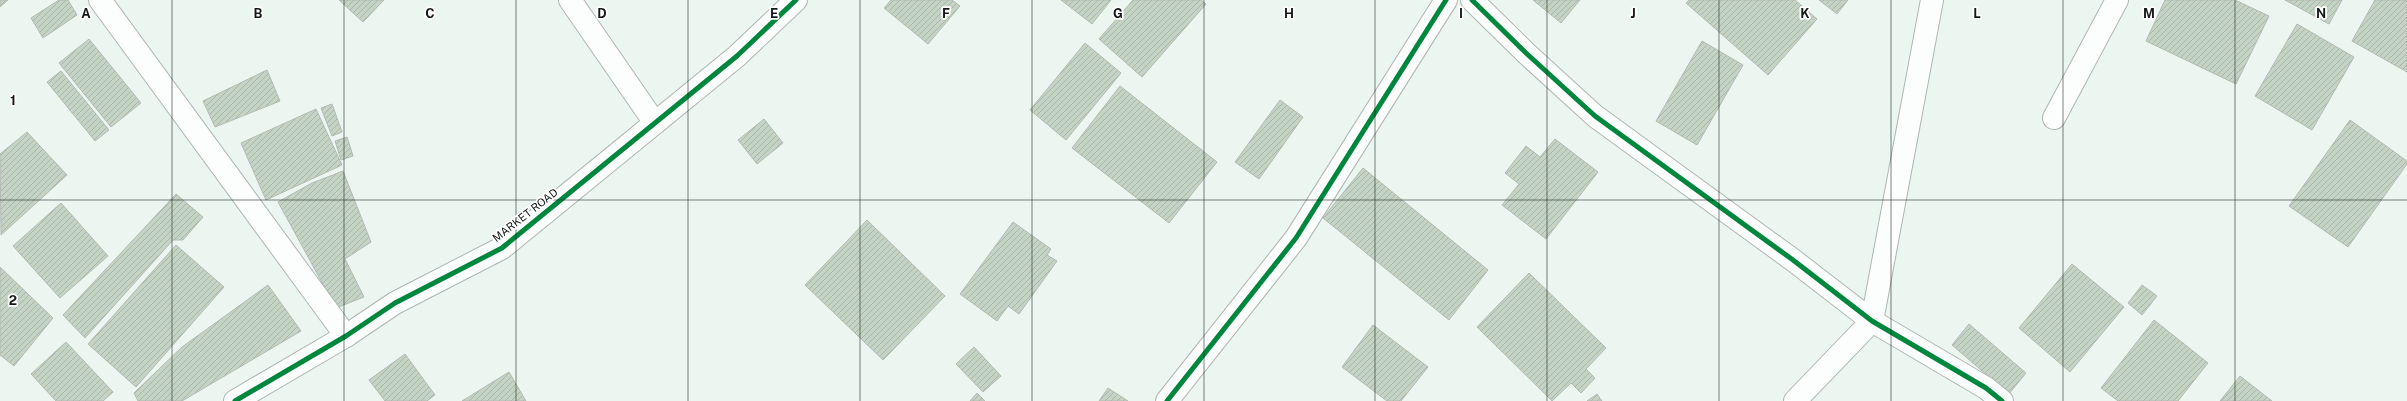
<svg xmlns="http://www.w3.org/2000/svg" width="2407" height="401" viewBox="0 0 2407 401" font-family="'Public Sans',sans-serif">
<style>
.building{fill:url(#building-hatch);stroke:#b2bab4}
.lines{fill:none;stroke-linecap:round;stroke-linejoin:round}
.minor-casing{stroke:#aeb6b3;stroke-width:24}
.minor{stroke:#fcfefd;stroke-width:22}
.cycleway-casing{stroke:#fff;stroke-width:8}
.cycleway{stroke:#00873e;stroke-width:5}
.grid{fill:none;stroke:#131a18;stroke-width:1;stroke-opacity:0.55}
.labels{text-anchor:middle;stroke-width:3.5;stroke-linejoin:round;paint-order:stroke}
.street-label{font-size:11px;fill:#131a18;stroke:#fff}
.grid-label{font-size:13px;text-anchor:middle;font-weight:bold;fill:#131a18;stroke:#fff;stroke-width:3.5;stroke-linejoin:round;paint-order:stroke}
</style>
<defs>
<pattern id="building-hatch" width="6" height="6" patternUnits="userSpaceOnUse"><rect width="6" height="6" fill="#c4d4c4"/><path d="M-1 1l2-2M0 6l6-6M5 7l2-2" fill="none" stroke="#a8b5a8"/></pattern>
</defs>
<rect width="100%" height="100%" fill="#ebf6f1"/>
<g class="building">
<path d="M0,0H8L0,7Z"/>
<path d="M59,0H68L77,15L43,38L31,18Z"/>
<path d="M339,0H384L363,22Z"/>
<path d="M891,0H952L960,6L928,44L884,8Z"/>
<path d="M1061,0H1111L1092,24Z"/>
<path d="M1133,0H1201L1206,4L1142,77L1099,39Z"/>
<path d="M1533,0H1580L1561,23Z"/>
<path d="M1689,0H1795L1817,19L1768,75L1686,3Z"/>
<path d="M1819,0H1848L1837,14Z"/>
<path d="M2165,0H2235L2269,16L2236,84L2146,41Z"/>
<path d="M2285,0H2342L2329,24Z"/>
<path d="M2375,0H2407V72L2352,41Z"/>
<path d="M2297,24L2354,57L2312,130L2255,96Z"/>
<path d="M89,39L141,103L111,127L59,63Z"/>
<path d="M1702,41L1743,65L1697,145L1656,121Z"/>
<path d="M1085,43L1121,73L1066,140L1030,110Z"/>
<path d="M267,70L280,101L215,127L203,101Z"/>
<path d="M61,71L109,130L95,141L47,82Z"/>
<path d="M1120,86L1217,162L1169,223L1072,148Z"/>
<path d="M1280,100L1303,117L1259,179L1235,162Z"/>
<path d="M332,104L342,132L332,136L321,108Z"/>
<path d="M316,109L342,165L266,200L241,143Z"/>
<path d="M764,119L783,143L757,164L738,140Z"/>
<path d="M2350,120L2407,161V164L2348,247L2289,206Z"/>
<path d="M27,132L67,175L1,235L0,154Z"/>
<path d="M347,137L353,156L341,160L335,141Z"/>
<path d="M1555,139L1598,172L1546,239L1502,205L1519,184L1505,173L1526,146L1540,157Z"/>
<path d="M1363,168L1488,270L1449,320L1323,218Z"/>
<path d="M343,171L371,242L345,259L364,297L336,308L278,202L312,183Z"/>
<path d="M176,194L203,217L183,240H173L85,338L63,315Z"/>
<path d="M61,203L108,256L60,298L13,246Z"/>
<path d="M867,220L945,296L883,360L805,285Z"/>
<path d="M1013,222L1051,249L1047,255L1057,261L1019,314L1008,306L997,321L960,294Z"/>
<path d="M176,245L224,287L136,387L88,344Z"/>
<path d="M2072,264L2124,307L2070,372L2019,328Z"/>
<path d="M0,267L53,318L14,366L0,355Z"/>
<path d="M1529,273L1606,348L1586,369L1595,378L1581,393L1571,383L1552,401L1477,327Z"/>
<path d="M268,285L301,331L182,401H138L134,393L182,347Z"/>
<path d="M2142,285L2157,296L2142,315L2128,303Z"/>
<path d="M2154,320L2208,363L2178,401H2118L2101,388Z"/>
<path d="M1969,324L2026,373L2009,394L1952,345Z"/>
<path d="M1373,325L1428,367L1401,401H1387L1342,367Z"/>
<path d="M66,342L113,392L103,401H56L31,374Z"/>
<path d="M974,347L1001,376L983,392L956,364Z"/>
<path d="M405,354L435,395L427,401H385L369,380Z"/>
<path d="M509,372L526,401H462Z"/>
<path d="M2240,376L2272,401H2220Z"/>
<path d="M1108,388L1128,401H1099Z"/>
<path d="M977,393L985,401H970Z"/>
<path d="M1597,394L1602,401H1587Z"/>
</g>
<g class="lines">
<g class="minor-casing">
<g id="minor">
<path d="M100,0L346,336"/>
<path d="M570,0L655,123"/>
<path d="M1472,0L1526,53L1595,116L1793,260L1872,321L1986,388L2002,401"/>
<path d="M2054,118L2117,0"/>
<path d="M235,401L346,336L395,303L502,248L737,56L796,0"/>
<path d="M1167,401L1296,238L1446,0"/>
<path d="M1795,401L1872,321L1932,0"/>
</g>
</g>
<use href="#minor" class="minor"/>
<g class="cycleway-casing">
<g id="cycleway">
<path d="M1472,0L1526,53L1595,116L1793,260L1872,321L1986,388L2002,401"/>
<path d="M235,401L346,336L395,303L502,248L737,56L796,0"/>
<path d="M1167,401L1296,238L1446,0"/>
</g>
</g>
<use href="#cycleway" class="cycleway"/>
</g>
<path class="grid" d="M172,0V401M344,0V401M516,0V401M688,0V401M860,0V401M1032,0V401M1204,0V401M1375,0V401M1547,0V401M1719,0V401M1891,0V401M2063,0V401M2235,0V401M0,200H2407"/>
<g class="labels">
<g class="street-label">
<text transform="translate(525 215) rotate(-38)" y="4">MARKET ROAD</text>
</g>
</g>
<g class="grid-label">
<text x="86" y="18">A</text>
<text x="258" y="18">B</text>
<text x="430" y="18">C</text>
<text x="602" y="18">D</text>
<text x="774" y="18">E</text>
<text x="946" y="18">F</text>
<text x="1118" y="18">G</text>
<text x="1289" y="18">H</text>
<text x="1461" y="18">I</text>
<text x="1633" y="18">J</text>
<text x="1805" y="18">K</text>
<text x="1977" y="18">L</text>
<text x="2149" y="18">M</text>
<text x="2321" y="18">N</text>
<text x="13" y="105">1</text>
<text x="13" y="305">2</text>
</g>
</svg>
